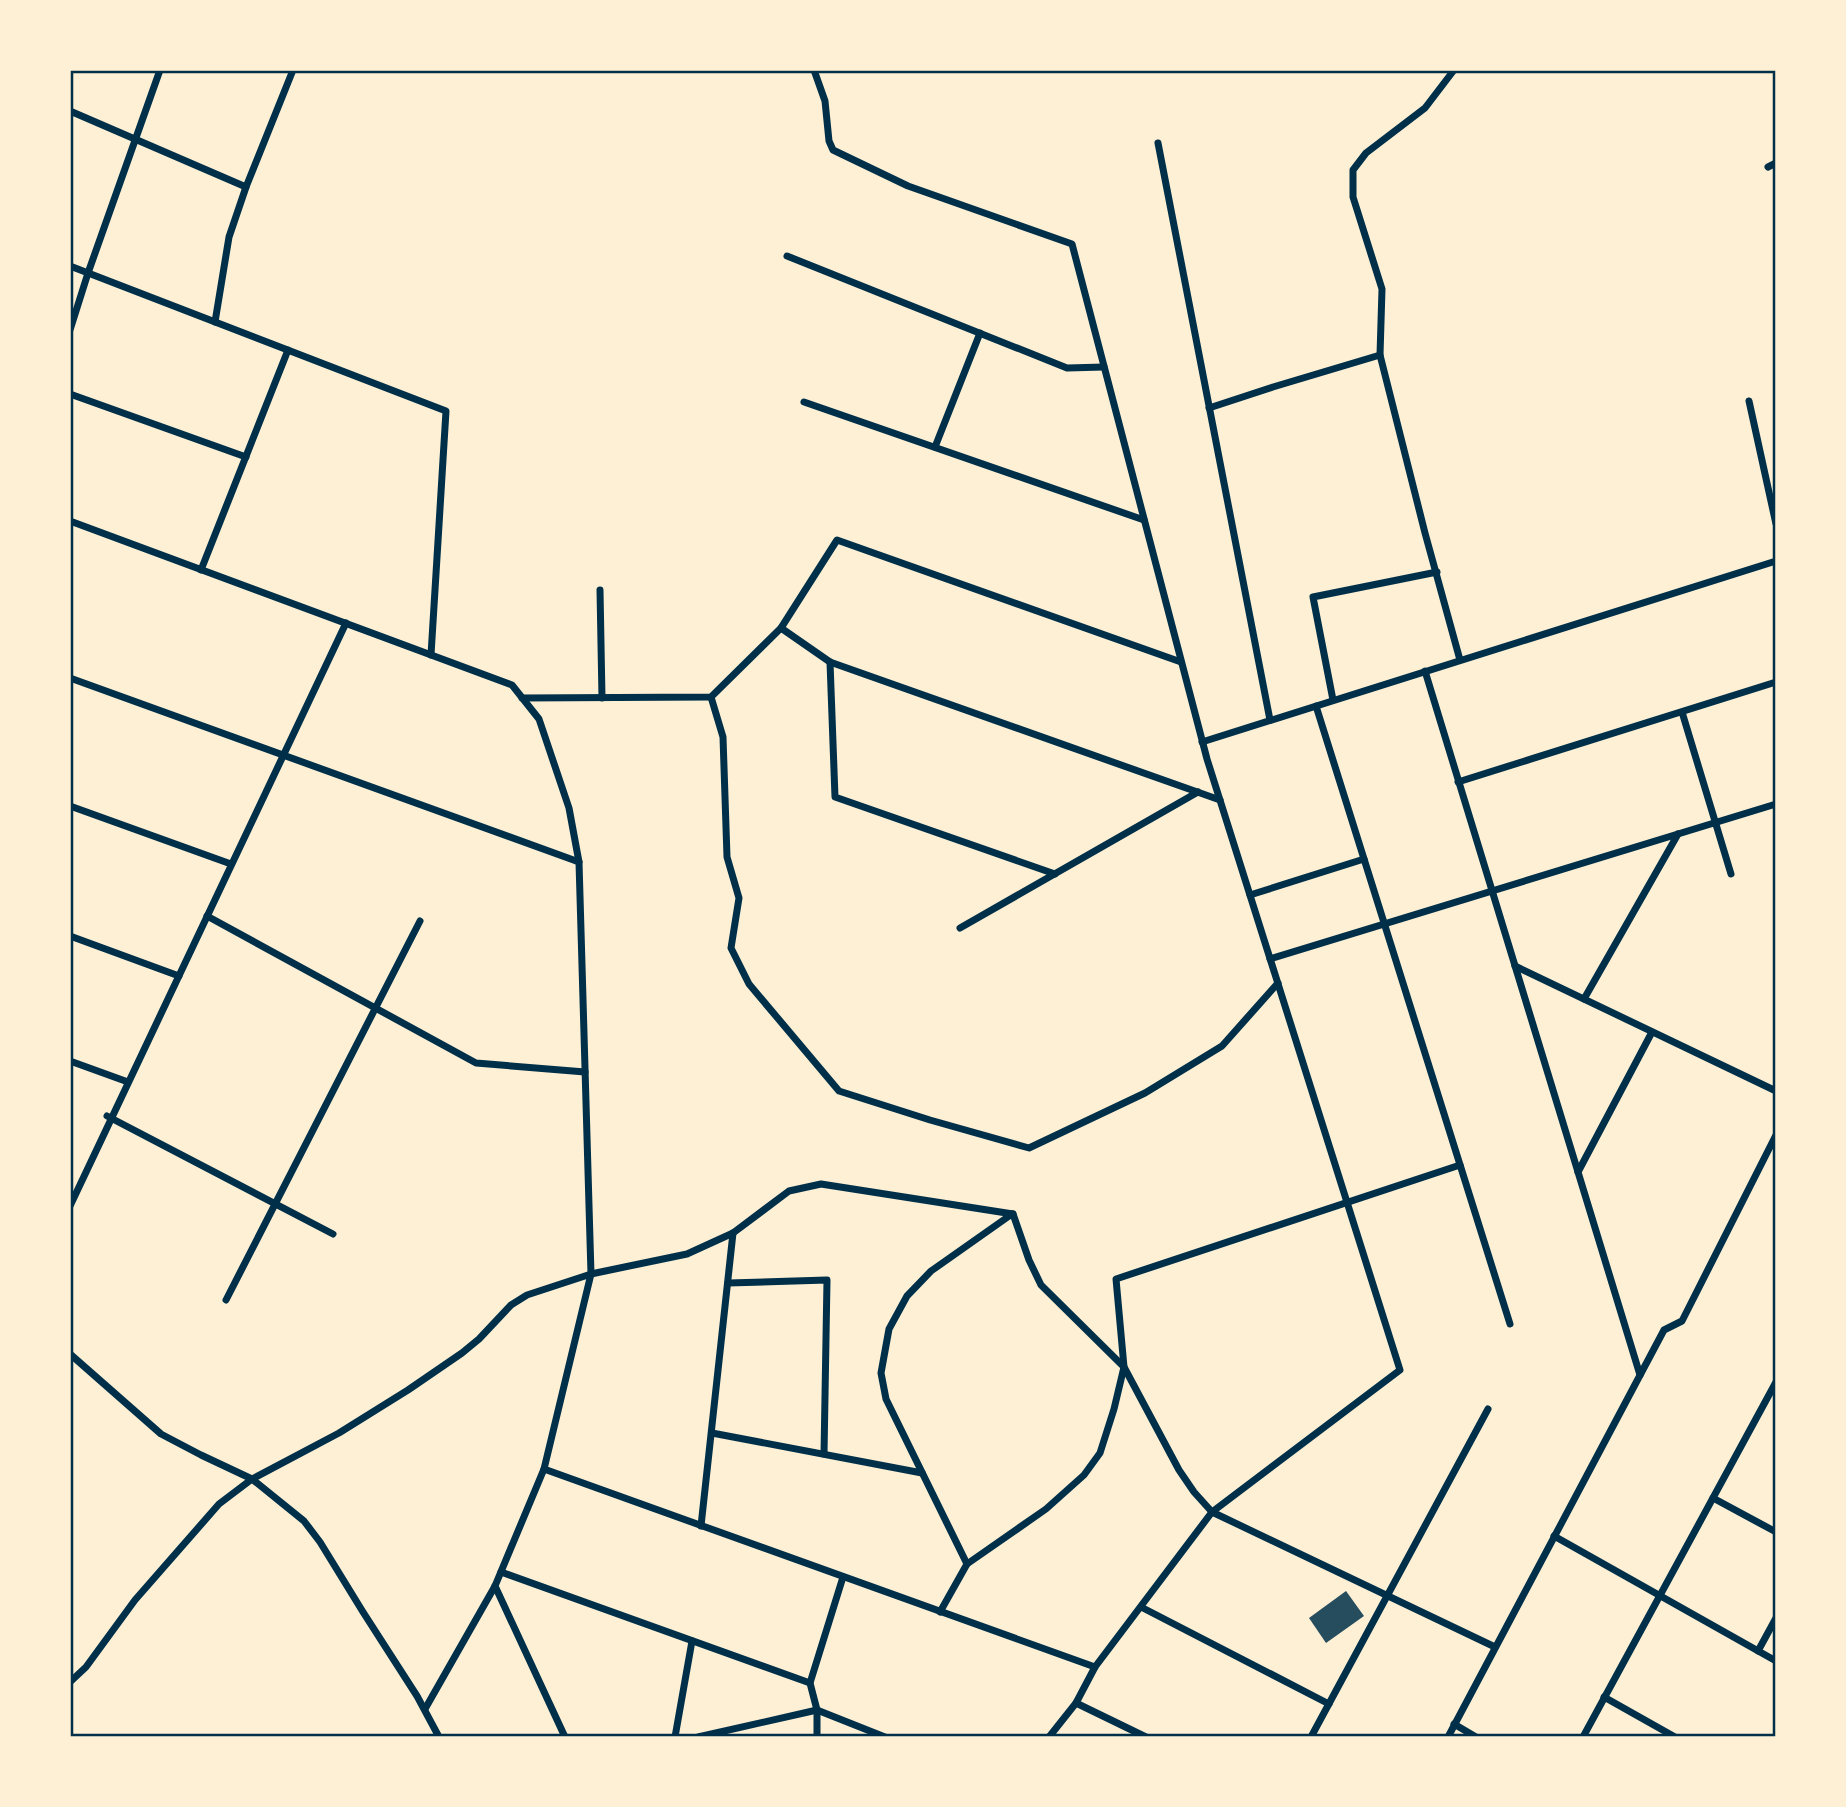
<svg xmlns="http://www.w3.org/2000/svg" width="1846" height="1807" viewBox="0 0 1846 1807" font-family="'DejaVu Sans',sans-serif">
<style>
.building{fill:#264d5e}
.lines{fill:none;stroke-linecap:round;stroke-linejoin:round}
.minor{stroke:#003049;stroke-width:7}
.neatline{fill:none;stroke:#003049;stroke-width:2.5}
</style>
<rect width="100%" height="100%" fill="#fdf0d5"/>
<path class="building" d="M1346,1591L1364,1616L1326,1643L1309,1618Z"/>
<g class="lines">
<g class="minor">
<path d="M814,70L825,101L829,141L833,150L908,186L1072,244L1207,759L1400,1370L1212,1512L1095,1667L1076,1703L1049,1737"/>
<path d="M1454,70L1425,108L1366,153L1353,170V197L1382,289L1380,355L1425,533L1460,660"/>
<path d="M70,111L246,187"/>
<path d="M1158,143L1270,720"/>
<path d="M1768,167L1776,163"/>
<path d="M787,256L1067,368L1104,367"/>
<path d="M70,266L446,411L431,655"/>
<path d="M215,322L229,237L246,187L293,70"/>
<path d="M70,330L88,273L160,70"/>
<path d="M70,394L246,457"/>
<path d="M1749,401L1776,524"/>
<path d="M804,402L1144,520"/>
<path d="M1209,408L1273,387L1380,355"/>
<path d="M935,447L980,333"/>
<path d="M70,521L512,685L539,719L569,808L579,862L591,1274L544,1469L495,1586L425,1709"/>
<path d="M201,570L288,350"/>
<path d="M600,590L602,698"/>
<path d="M781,628L830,662L1220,800"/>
<path d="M830,662L835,797L1055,874"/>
<path d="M1425,671L1640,1375"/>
<path d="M70,678L579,862"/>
<path d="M711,697L723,737L727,857L739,898L731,948L749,984L839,1091L930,1120L1029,1148L1145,1093L1222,1046L1278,983"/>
<path d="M522,698L711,697L781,628L837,540L1181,662"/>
<path d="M1333,700L1313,597L1437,572"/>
<path d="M1316,706L1510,1324"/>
<path d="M1682,712L1731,874"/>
<path d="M1202,742L1776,561"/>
<path d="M1458,782L1776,682"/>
<path d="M70,806L231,864"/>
<path d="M1250,895L1364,859"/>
<path d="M207,916L476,1063L585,1072"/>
<path d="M960,928L1198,792"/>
<path d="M70,936L179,976"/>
<path d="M1270,959L1776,804"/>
<path d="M1515,966L1776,1091"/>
<path d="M1584,999L1678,834"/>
<path d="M70,1061L128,1082"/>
<path d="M107,1116L333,1234"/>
<path d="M1578,1172L1652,1032"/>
<path d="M70,1206L346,623"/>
<path d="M1013,1214L1029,1260L1041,1285L1124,1367L1179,1470L1194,1492L1212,1512L1495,1647"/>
<path d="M728,1283L827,1280L824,1454"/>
<path d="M226,1300L420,921"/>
<path d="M70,1354L161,1434L201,1455L252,1479L304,1521L320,1542L363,1612L417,1696L439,1737"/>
<path d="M712,1433L922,1473"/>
<path d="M544,1469L1095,1667"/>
<path d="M1713,1498L1776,1532"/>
<path d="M701,1526L733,1233"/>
<path d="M1554,1536L1776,1661"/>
<path d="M967,1564L886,1399L881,1373L889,1329L907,1296L931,1271L1012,1214"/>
<path d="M501,1572L810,1683"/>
<path d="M495,1586L565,1737"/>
<path d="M1141,1607L1329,1704"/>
<path d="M940,1612L967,1564L1046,1509L1084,1475L1100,1453L1114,1409L1124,1367L1116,1279L1460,1165"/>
<path d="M1758,1651L1776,1618"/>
<path d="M70,1682L86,1667L135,1600L219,1504L252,1479L339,1433L408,1390L462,1353L479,1339L511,1305L527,1295L591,1274L687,1254L733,1233L789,1191L821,1184L1013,1214"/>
<path d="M1604,1697L1675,1737"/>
<path d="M1076,1703L1146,1737"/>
<path d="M1454,1724L1476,1737"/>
<path d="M675,1737L692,1641"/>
<path d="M698,1737L817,1710L885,1737"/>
<path d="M817,1737V1710L810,1683L843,1577"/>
<path d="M1311,1737L1488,1409"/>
<path d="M1448,1737L1664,1330L1682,1321L1776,1135"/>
<path d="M1583,1737L1776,1382"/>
</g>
</g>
<rect width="1846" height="1807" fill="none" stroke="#fdf0d5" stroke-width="144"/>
<rect x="72" y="72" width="1702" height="1663" class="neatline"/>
</svg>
